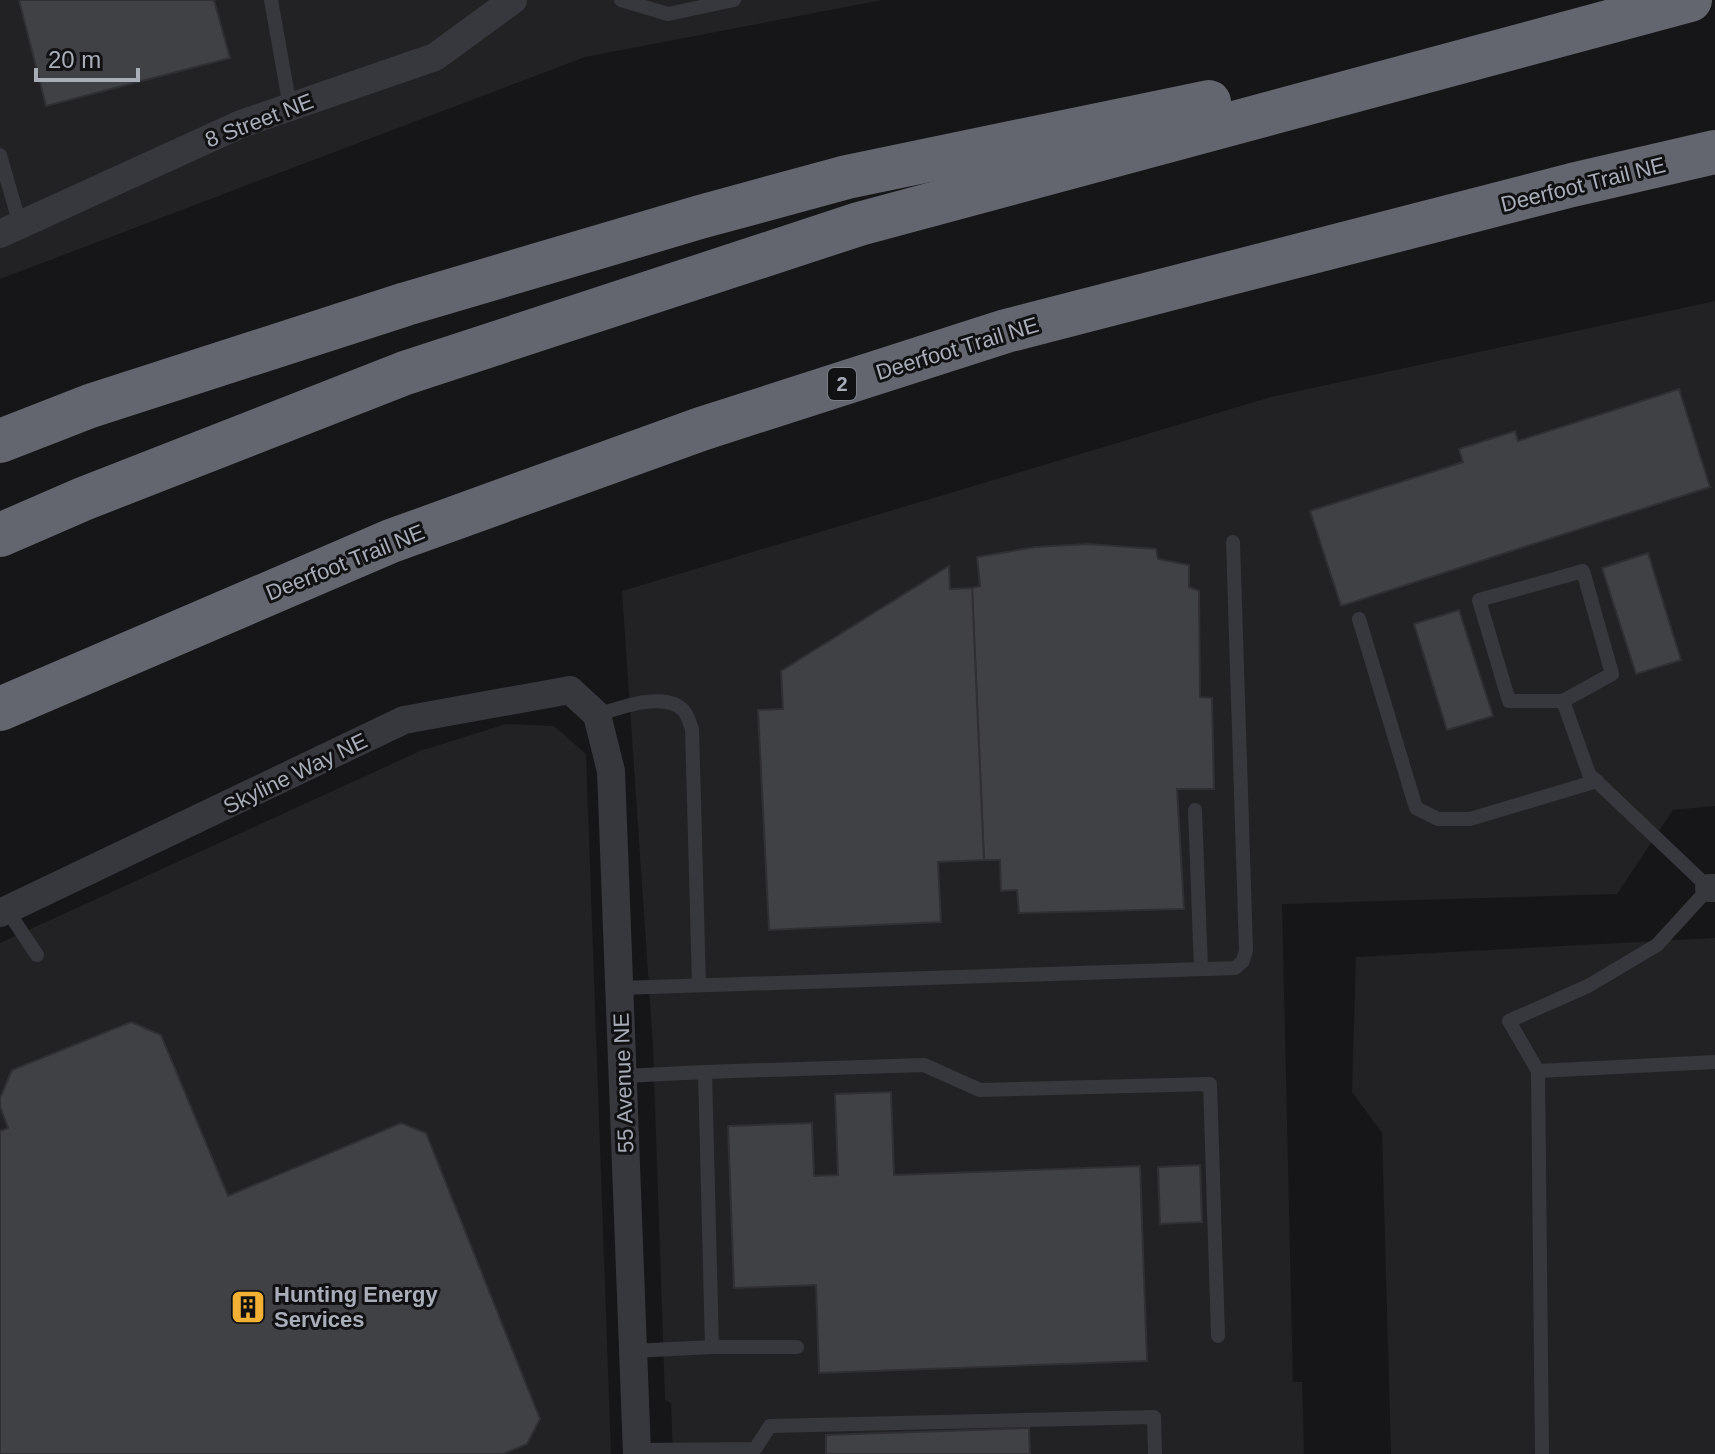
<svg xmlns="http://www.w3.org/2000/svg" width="1715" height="1454" viewBox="0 0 1715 1454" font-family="Helvetica,sans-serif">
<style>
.built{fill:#222225}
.building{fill:#404145;stroke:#303034;stroke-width:2}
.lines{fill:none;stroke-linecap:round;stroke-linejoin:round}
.service{stroke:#37383d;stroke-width:14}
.minor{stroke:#37383d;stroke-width:28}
.motorway{stroke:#63666e;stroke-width:44}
.labels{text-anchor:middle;stroke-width:6;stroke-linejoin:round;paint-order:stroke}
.shield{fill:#111113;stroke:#7b7e86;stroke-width:2}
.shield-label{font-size:20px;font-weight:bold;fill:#a8adb8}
.street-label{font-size:22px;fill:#a8adb8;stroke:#111113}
.poi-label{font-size:22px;font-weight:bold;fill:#a8adb8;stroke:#111113;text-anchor:start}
</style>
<rect width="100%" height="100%" fill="#161618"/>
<g class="built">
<path d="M0,0H882L585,57L0,279Z"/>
<path d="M1715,301V806L1673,810L1617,894L1282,904L1293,1382H1302L1304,1454H673L671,1403L665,1400L653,1046L622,591L1271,397Z"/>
<path d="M506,724L554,726L586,754L611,1454H0V943L420,751Z"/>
<path d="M1715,938V1454H1391L1382,1133L1352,1092L1356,957Z"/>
</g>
<g class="building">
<path d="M19,0H214L230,58L46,106Z"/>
<path d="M1679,389L1710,487L1341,606L1310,511L1463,462L1459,449L1515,431L1518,441Z"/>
<path d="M1088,544L1156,549L1158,559L1189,565V587L1199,591L1200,697L1212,698L1214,789H1177L1184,909L1019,913L1017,890L1001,891L1000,860H984L972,588L980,586L977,557L1035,547Z"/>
<path d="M1648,553L1681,660L1636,674L1602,568Z"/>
<path d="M949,566L950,589L972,588L984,860L938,862L941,922L769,930L758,710L783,709L781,671Z"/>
<path d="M1459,610L1493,716L1447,730L1414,624Z"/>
<path d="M131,1022L161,1035L228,1196L401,1123L426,1133L540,1419L527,1444L503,1454H0V1131L8,1128L0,1106V1098L12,1070Z"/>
<path d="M891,1092L894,1175L1140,1166L1147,1361L819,1373L816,1285L734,1288L728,1126L812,1123L814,1176L838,1175L835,1094Z"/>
<path d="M1200,1165L1202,1222L1160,1224L1158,1167Z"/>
<path d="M1029,1428L1030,1454H826V1435Z"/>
</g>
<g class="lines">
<g class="service">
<path d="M271,0L290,107"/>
<path d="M621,0L668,14L734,0"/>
<path d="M0,155L20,225"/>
<path d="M1359,619L1416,808L1438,819H1470L1597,781"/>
<path d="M597,715C619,708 666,690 684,711C688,716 690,724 692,729L699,985"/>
<path d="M1195,810L1201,969"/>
<path d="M7,910L37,955"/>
<path d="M620,988L1235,968L1243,961L1246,950L1233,542"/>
<path d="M1538,1071L1509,1021L1588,986L1657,945L1709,888L1589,774L1563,701L1612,674L1583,571L1479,600L1509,701H1563"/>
<path d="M705,1072L924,1065L980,1090L1210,1084L1218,1336"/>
<path d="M623,1076L705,1072L712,1347L633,1351"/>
<path d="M712,1347H797"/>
<path d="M637,1450L755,1449L770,1426L1154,1417L1155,1454"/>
<path d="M1542,1454L1538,1071L1715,1062"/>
</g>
<g class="minor">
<path d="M0,234L241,124L435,57L513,0"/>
<path d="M1709,888H1715"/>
<path d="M0,913L404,720L570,690L597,715L611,771L637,1454"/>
</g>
<g class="motorway">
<path d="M0,441L90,406L406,304L700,217L847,177L1209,102"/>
<path d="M0,535L83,499L405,373L859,224L1690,0"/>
<path d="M0,709L391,541L701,429L1006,331L1572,185L1715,152"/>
</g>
</g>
<defs>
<g id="building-square" transform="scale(1.8)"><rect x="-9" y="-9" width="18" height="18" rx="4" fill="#f2b134" stroke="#111113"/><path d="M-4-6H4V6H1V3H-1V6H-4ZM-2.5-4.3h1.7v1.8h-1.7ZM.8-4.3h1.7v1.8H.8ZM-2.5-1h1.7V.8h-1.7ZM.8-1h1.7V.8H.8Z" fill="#111"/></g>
</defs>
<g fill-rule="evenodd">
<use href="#building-square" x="248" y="1307"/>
</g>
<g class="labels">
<rect class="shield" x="828" y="368" width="28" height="32" rx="6"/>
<g class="shield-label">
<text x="842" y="391">2</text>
</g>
<g class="street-label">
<text transform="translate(259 120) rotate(-21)" y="8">8 Street NE</text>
<text transform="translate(1583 184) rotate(-14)" y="8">Deerfoot Trail NE</text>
<text transform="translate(957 348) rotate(-17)" y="8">Deerfoot Trail NE</text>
<text transform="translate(345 562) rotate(-22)" y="8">Deerfoot Trail NE</text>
<text transform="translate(295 773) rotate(-26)" y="8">Skyline Way NE</text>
<text transform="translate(623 1083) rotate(-92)" y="8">55 Avenue NE</text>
</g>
<g class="poi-label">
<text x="274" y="1302">Hunting Energy<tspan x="274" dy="25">Services</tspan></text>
</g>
</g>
<path d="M36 68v12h102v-12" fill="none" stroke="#a8adb8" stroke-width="4"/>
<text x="48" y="68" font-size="24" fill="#a8adb8" stroke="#111113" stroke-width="6" paint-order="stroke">20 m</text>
</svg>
